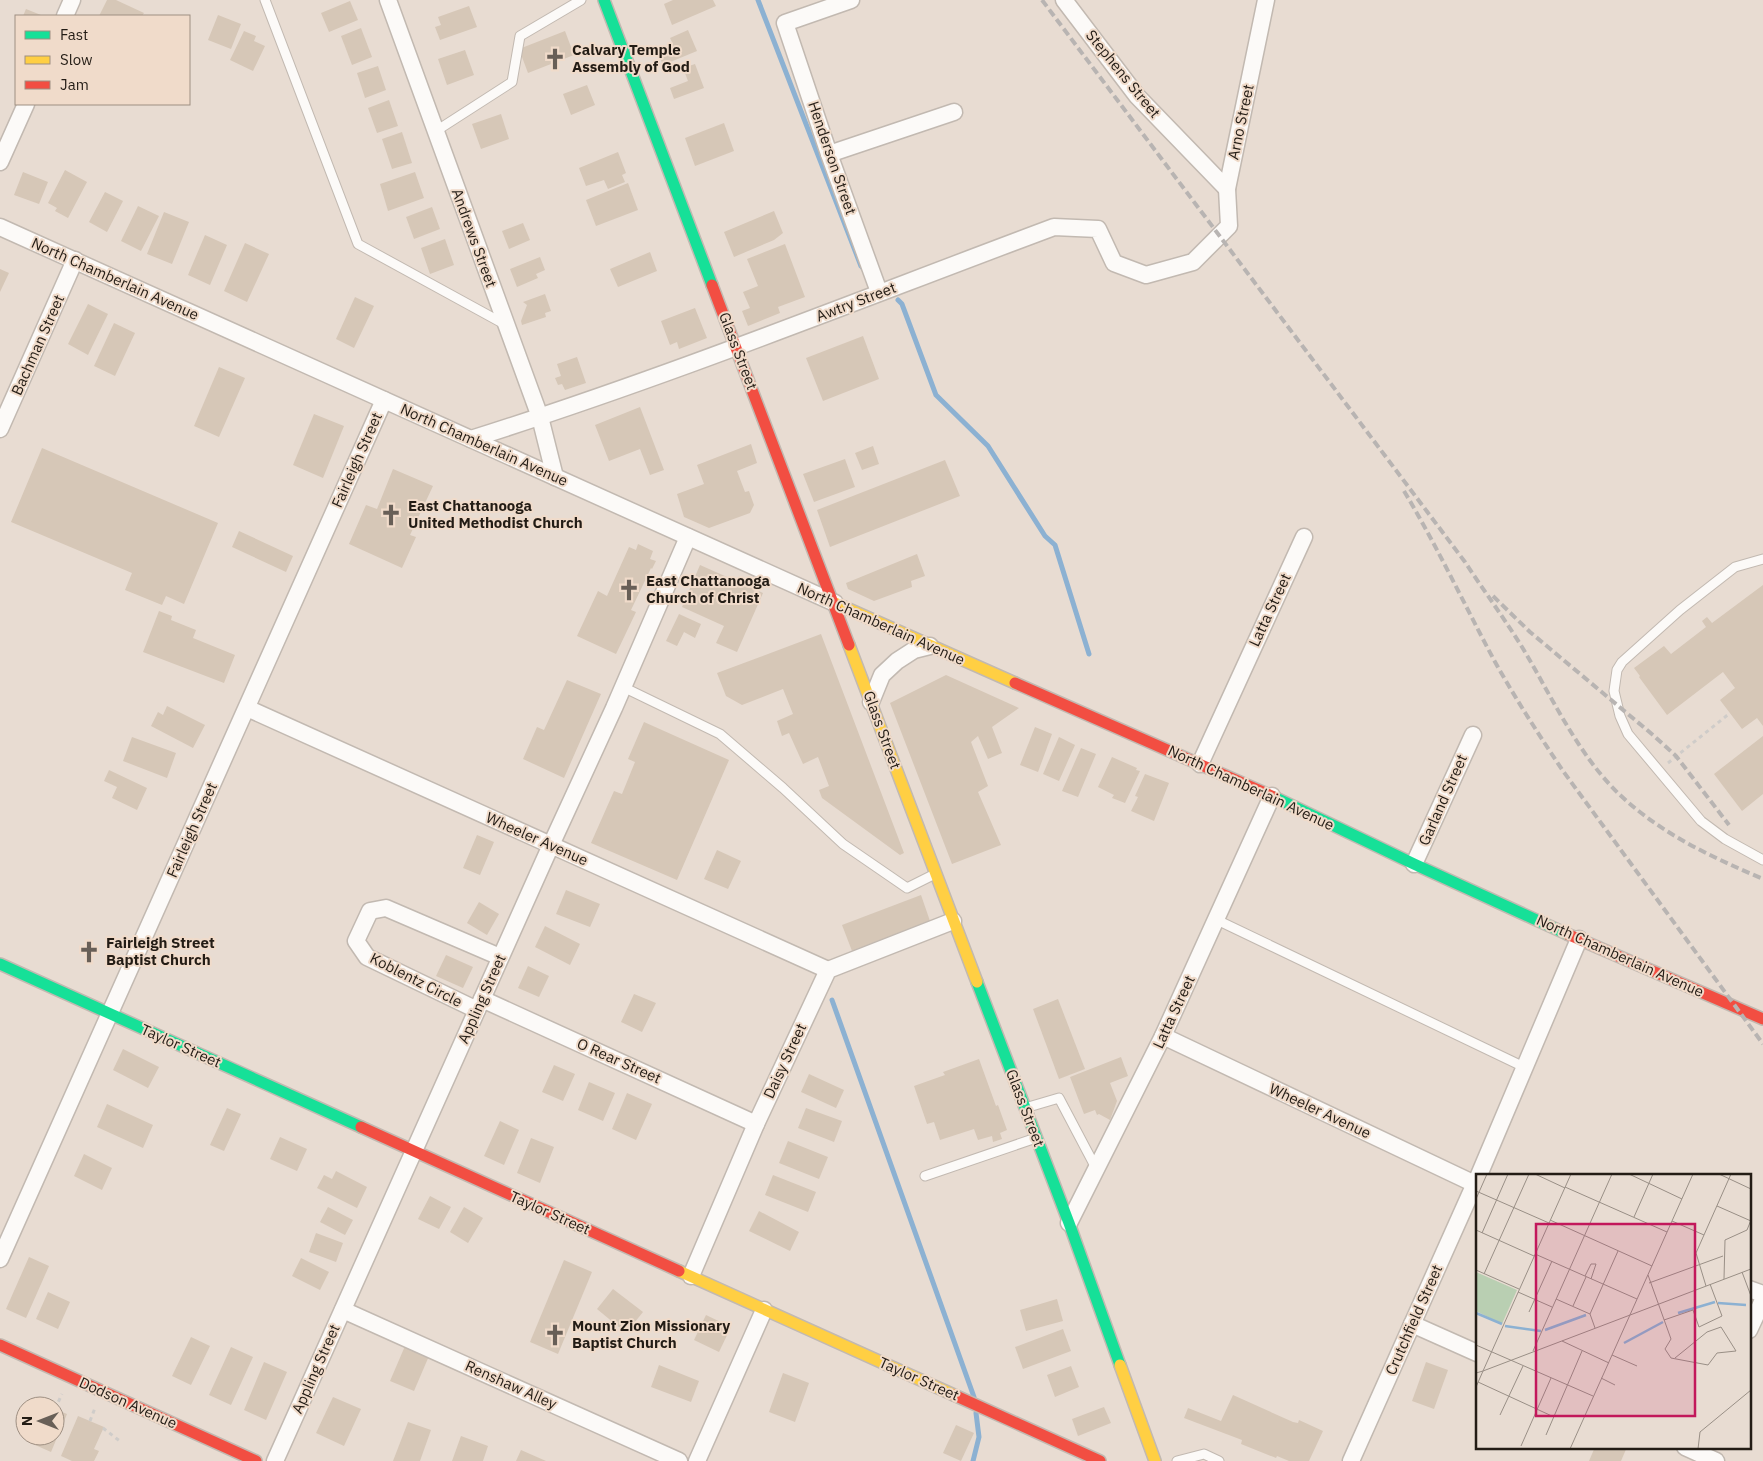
<svg xmlns="http://www.w3.org/2000/svg" width="1763" height="1461" viewBox="0 0 1763 1461" font-family="'IBM Plex Sans',sans-serif">
<style>
.lines{fill:none;stroke-linecap:round;stroke-linejoin:round}
.stream{stroke:#8cb1d2;stroke-width:5}
.building{fill:#d6c7b7}
.lane-casing{stroke:#c2b9b1;stroke-width:11}
.street-casing{stroke:#c2b9b1;stroke-width:19}
.fast-casing{stroke:#c2b9b1;stroke-width:14}
.slow-casing{stroke:#c2b9b1;stroke-width:14}
.jam-casing{stroke:#c2b9b1;stroke-width:14}
.path{stroke:#cfccc9;stroke-width:3;stroke-dasharray:4 4;stroke-linecap:butt}
.lane{stroke:#fcfaf8;stroke-width:9}
.street{stroke:#fcfaf8;stroke-width:16}
.fast{stroke:#16e098;stroke-width:11}
.slow{stroke:#ffcf43;stroke-width:11}
.jam{stroke:#f24e42;stroke-width:11}
.rail{stroke:#b8b4b2;stroke-width:4;stroke-dasharray:8 4;stroke-linecap:butt}
.labels{text-anchor:middle;stroke-width:4;stroke-linejoin:round;paint-order:stroke}
.poi-label{font-size:15px;font-weight:bold;fill:#231c15;stroke:#f0dbca;text-anchor:start}
.street-label{font-size:15px;fill:#231c15;stroke:#f0dbca}
.inset-river{fill:none;stroke:#8cb1d2;stroke-width:2.5}
.inset-road{fill:none;stroke:#998f86;stroke-width:1}
.view{fill:#c2185b;fill-opacity:0.15;stroke:#c2185b;stroke-width:2.5}
.inset-edge{fill:none;stroke:#231c15;stroke-width:2.5}
</style>
<rect width="100%" height="100%" fill="#e8dcd2"/>
<g class="lines">
<g class="stream">
<path d="M758,0L861,266L866,271"/>
<path d="M898,300L902,304L936,395L988,446L1045,536L1055,545L1089,654"/>
<path d="M832,1000L974,1397"/>
<path d="M973,1461L979,1437L976,1413"/>
</g>
</g>
<g class="building">
<path d="M107,0H116L144,13L142,16H99Z"/>
<path d="M673,0H713L716,6L672,25L664,4Z"/>
<path d="M350,1L358,20L329,32L321,13Z"/>
<path d="M469,6L477,27L440,40L435,27L441,25L438,17Z"/>
<path d="M26,9L41,15L40,16H23Z"/>
<path d="M218,15L241,24L231,49L208,40Z"/>
<path d="M361,28L372,57L352,65L341,36Z"/>
<path d="M688,30L697,51L663,65L657,50L673,44L670,38Z"/>
<path d="M244,31L256,36L254,41L265,46L253,71L230,60Z"/>
<path d="M565,31L574,55L528,73L519,49Z"/>
<path d="M465,50L474,75L447,85L438,59Z"/>
<path d="M695,64L704,88L674,99L670,88L688,81L683,68Z"/>
<path d="M378,66L386,90L365,98L357,73Z"/>
<path d="M587,85L595,105L571,115L563,94Z"/>
<path d="M389,100L398,126L377,133L368,108Z"/>
<path d="M501,114L509,139L481,149L472,124Z"/>
<path d="M724,123L734,151L695,166L685,138Z"/>
<path d="M402,132L412,163L392,169L382,139Z"/>
<path d="M618,152L626,173L622,175L625,182L608,189L604,180L586,186L579,168Z"/>
<path d="M65,170L87,182L68,218L55,211L57,208L48,203Z"/>
<path d="M23,172L48,182L39,204L14,195Z"/>
<path d="M415,172L424,198L388,211L380,184Z"/>
<path d="M628,183L638,210L596,226L586,200Z"/>
<path d="M105,192L123,201L107,232L89,222Z"/>
<path d="M138,206L159,216L141,251L121,241Z"/>
<path d="M432,207L440,229L414,239L406,217Z"/>
<path d="M774,211L783,233L774,240L734,257L724,232Z"/>
<path d="M164,212L189,222L172,264L147,254Z"/>
<path d="M523,223L530,240L509,249L502,231Z"/>
<path d="M205,235L227,245L210,285L188,275Z"/>
<path d="M445,239L454,265L430,274L421,248Z"/>
<path d="M245,243L269,254L247,302L224,291Z"/>
<path d="M785,244L805,297L778,307L780,313L748,326L742,311L750,308L743,292L758,286L747,259Z"/>
<path d="M650,252L657,271L618,287L610,269Z"/>
<path d="M540,257L545,270L536,274L538,278L517,287L510,269Z"/>
<path d="M0,269L9,273L0,292Z"/>
<path d="M545,294L551,311L545,313L546,317L522,325L521,321L527,305L523,302Z"/>
<path d="M355,297L374,306L354,348L336,339Z"/>
<path d="M88,304L108,314L88,355L68,344Z"/>
<path d="M695,308L707,338L679,349L677,342L670,345L661,321Z"/>
<path d="M114,323L135,333L115,376L94,366Z"/>
<path d="M863,336L879,379L823,401L806,358Z"/>
<path d="M577,357L586,383L565,390L562,384L558,385L555,378L561,376L557,364Z"/>
<path d="M219,367L245,378L219,437L194,426Z"/>
<path d="M640,407L664,470L650,475L640,449L609,461L595,425Z"/>
<path d="M314,414L344,426L323,478L293,465Z"/>
<path d="M751,444L757,463L737,471L745,492L749,491L754,505L750,513L709,528L684,517L677,494L704,484L697,465Z"/>
<path d="M873,446L879,464L862,470L855,453Z"/>
<path d="M42,448L218,523L184,604L166,596L162,605L125,590L132,573L11,522Z"/>
<path d="M845,459L855,487L814,502L803,474Z"/>
<path d="M945,460L960,496L830,547L817,510Z"/>
<path d="M393,469L433,486L410,535L416,537L402,568L349,544L366,505L377,509Z"/>
<path d="M239,531L293,556L286,572L232,547Z"/>
<path d="M638,544L653,551L650,559L656,561L652,569L651,568L631,610L636,612L616,654L577,636L598,591L607,596L629,547L636,550Z"/>
<path d="M917,554L925,576L911,581L912,587L874,601L848,589L846,583Z"/>
<path d="M700,565L763,593L737,652L716,643L724,626L682,607Z"/>
<path d="M1763,585V726L1757,718L1742,729L1720,700L1735,688L1723,672L1667,715L1639,677L1640,676L1634,668L1664,646L1671,654L1706,627L1702,621L1707,617L1712,623Z"/>
<path d="M159,611L172,616L171,620L196,630L193,638L235,655L224,683L143,652Z"/>
<path d="M679,614L701,624L695,638L684,632L677,646L666,641Z"/>
<path d="M821,634L904,853L900,855L822,798L819,790L829,786L818,757L803,764L789,733L782,736L777,721L793,714L783,689L742,705L726,696L717,673Z"/>
<path d="M946,675L1019,708L992,727L1002,753L988,759L978,736L971,742L988,786L978,792L1001,845L952,864L890,703Z"/>
<path d="M567,680L601,694L564,778L523,759L537,727L544,730Z"/>
<path d="M167,706L205,725L193,748L151,726L158,712L163,715Z"/>
<path d="M644,722L729,760L677,880L591,843L614,791L622,794L635,762L628,759Z"/>
<path d="M1035,727L1052,734L1038,772L1020,765Z"/>
<path d="M1763,736V794L1742,811L1714,774Z"/>
<path d="M132,737L176,753L167,778L123,761Z"/>
<path d="M1059,737L1075,745L1059,781L1043,774Z"/>
<path d="M1081,748L1096,754L1078,797L1062,791Z"/>
<path d="M1112,757L1137,768L1136,770L1140,771L1125,803L1112,798L1114,795L1098,787Z"/>
<path d="M109,770L147,788L137,810L112,798L117,787L104,781Z"/>
<path d="M1145,774L1169,783L1154,821L1131,811L1138,797L1135,796Z"/>
<path d="M477,835L494,842L480,875L463,868Z"/>
<path d="M717,850L741,861L728,889L704,879Z"/>
<path d="M566,890L600,904L590,927L556,914Z"/>
<path d="M921,895L930,921L852,951L842,925Z"/>
<path d="M479,902L499,914L487,935L467,923Z"/>
<path d="M545,926L580,944L570,965L535,947Z"/>
<path d="M446,955L473,967L463,988L436,976Z"/>
<path d="M528,966L549,976L539,997L518,988Z"/>
<path d="M634,994L656,1003L642,1032L621,1022Z"/>
<path d="M1058,999L1085,1069L1059,1079L1033,1009Z"/>
<path d="M123,1049L159,1067L148,1088L113,1070Z"/>
<path d="M1121,1057L1128,1076L1110,1083L1117,1101L1110,1120L1099,1114L1097,1115L1095,1110L1084,1114L1070,1077Z"/>
<path d="M979,1059L996,1106L998,1105L1007,1130L1000,1133L1002,1139L993,1142L992,1136L978,1140L974,1129L940,1140L934,1122L927,1124L914,1086L945,1075L943,1072Z"/>
<path d="M554,1065L575,1074L563,1101L542,1092Z"/>
<path d="M809,1074L844,1090L836,1108L801,1092Z"/>
<path d="M589,1082L615,1093L603,1121L578,1110Z"/>
<path d="M627,1093L652,1104L636,1140L612,1129Z"/>
<path d="M107,1104L153,1125L143,1148L97,1127Z"/>
<path d="M227,1108L241,1114L224,1151L210,1145Z"/>
<path d="M806,1108L842,1121L834,1142L798,1128Z"/>
<path d="M500,1121L519,1130L504,1165L484,1156Z"/>
<path d="M280,1137L307,1149L297,1171L270,1159Z"/>
<path d="M531,1138L554,1147L540,1183L517,1173Z"/>
<path d="M788,1141L828,1157L819,1179L779,1163Z"/>
<path d="M84,1154L112,1168L102,1190L74,1176Z"/>
<path d="M336,1171L367,1187L357,1208L317,1188L324,1175L332,1179Z"/>
<path d="M773,1175L816,1192L808,1212L765,1195Z"/>
<path d="M430,1196L451,1207L439,1229L418,1219Z"/>
<path d="M328,1207L353,1220L345,1235L320,1222Z"/>
<path d="M464,1207L483,1218L468,1243L450,1232Z"/>
<path d="M759,1211L799,1232L790,1251L749,1231Z"/>
<path d="M316,1233L343,1243L336,1262L309,1252Z"/>
<path d="M29,1257L49,1266L26,1318L6,1309Z"/>
<path d="M301,1258L329,1272L320,1290L292,1276Z"/>
<path d="M564,1260L592,1272L558,1354L530,1342Z"/>
<path d="M613,1289L643,1312L626,1333L597,1309Z"/>
<path d="M48,1292L70,1302L58,1329L36,1319Z"/>
<path d="M1057,1299L1063,1321L1026,1331L1020,1310Z"/>
<path d="M706,1315L731,1327L719,1352L694,1340Z"/>
<path d="M1063,1329L1071,1351L1023,1369L1015,1347Z"/>
<path d="M191,1337L210,1346L191,1385L172,1376Z"/>
<path d="M405,1346L429,1356L414,1391L390,1381Z"/>
<path d="M231,1347L253,1357L231,1405L209,1395Z"/>
<path d="M264,1362L287,1372L266,1420L244,1410Z"/>
<path d="M1426,1362L1448,1370L1434,1409L1412,1401Z"/>
<path d="M659,1365L699,1381L691,1402L651,1387Z"/>
<path d="M1071,1366L1079,1387L1055,1397L1047,1375Z"/>
<path d="M783,1373L809,1383L795,1422L769,1412Z"/>
<path d="M1233,1395L1293,1422L1298,1423L1299,1420L1323,1431L1309,1461H1289L1277,1456L1276,1458L1241,1444L1242,1440L1184,1418L1188,1408L1221,1421Z"/>
<path d="M333,1397L361,1409L344,1446L316,1433Z"/>
<path d="M1104,1407L1111,1423L1078,1436L1072,1419Z"/>
<path d="M55,1409L67,1414L51,1452L26,1441L28,1436H55Z"/>
<path d="M78,1416L104,1427L94,1449L99,1451L94,1461H72L61,1456Z"/>
<path d="M408,1422L431,1430L420,1461H393Z"/>
<path d="M956,1425L974,1433L961,1461L943,1453Z"/>
<path d="M461,1436L488,1446L483,1461H452Z"/>
<path d="M1595,1447H1627L1621,1461H1589Z"/>
<path d="M521,1450L546,1461H516Z"/>
</g>
<g class="lines">
<g class="lane-casing">
<g id="lane">
<path d="M265,0L358,244L506,325"/>
<path d="M436,131L512,82L520,36L581,0"/>
<path d="M1763,559L1735,567L1680,610L1622,662L1617,670L1614,691L1620,716L1628,734L1701,821L1725,839L1763,860"/>
<path d="M623,687L720,734L783,788L843,844L907,888L935,874"/>
<path d="M1217,920L1524,1067"/>
<path d="M1025,1108L1059,1098L1097,1170"/>
<path d="M925,1176L1036,1138"/>
<path d="M1177,1461L1204,1454L1219,1461"/>
</g>
</g>
<g class="street-casing">
<g id="street">
<path d="M388,0L540,417L555,477"/>
<path d="M851,0L785,23L829,154L879,292"/>
<path d="M1064,0L1137,96L1227,189"/>
<path d="M65,16L72,0"/>
<path d="M829,154L954,112"/>
<path d="M0,162L26,104"/>
<path d="M0,227L835,603"/>
<path d="M0,429L75,260"/>
<path d="M471,439C668,377 861,299 1054,227L1098,229L1114,263L1146,275L1193,262L1229,226L1227,189L1266,0"/>
<path d="M871,702L882,675L897,661L914,650L930,646"/>
<path d="M247,708L828,970"/>
<path d="M1200,764L1304,537"/>
<path d="M1414,864L1473,735"/>
<path d="M482,999L756,1124"/>
<path d="M477,1010L367,957L356,941L370,911L386,908L500,957"/>
<path d="M1163,1036L1477,1185"/>
<path d="M1479,1175L1579,939"/>
<path d="M1069,1223L1163,1036L1272,796"/>
<path d="M0,1259L384,400"/>
<path d="M691,1276L756,1124L828,970L953,921"/>
<path d="M1749,1289L1763,1294"/>
<path d="M343,1310L679,1461"/>
<path d="M1412,1324L1477,1353"/>
<path d="M1749,1330L1763,1300"/>
<path d="M1685,1447L1716,1461"/>
<path d="M275,1461L551,845L614,708L688,537"/>
<path d="M697,1461L764,1310"/>
<path d="M1351,1461L1477,1179"/>
</g>
</g>
<g class="fast-casing">
<g id="fast">
<path d="M604,0L712,285"/>
<path d="M1274,797L1414,864L1567,934"/>
<path d="M0,964L361,1127"/>
<path d="M977,982L1069,1223L1120,1365"/>
</g>
</g>
<g class="slow-casing">
<g id="slow">
<path d="M835,603L1015,683"/>
<path d="M849,645L977,982"/>
<path d="M679,1271L954,1395"/>
<path d="M1120,1365L1155,1461"/>
</g>
</g>
<g class="jam-casing">
<g id="jam">
<path d="M712,285L849,645"/>
<path d="M1015,683L1274,797"/>
<path d="M1567,934L1763,1019"/>
<path d="M361,1127L679,1271"/>
<path d="M0,1345L256,1461"/>
<path d="M954,1395L1100,1461"/>
</g>
</g>
<g class="path">
<path d="M1668,763L1730,713"/>
<path d="M55,1409L62,1394"/>
<path d="M90,1421L95,1408"/>
<path d="M103,1428L121,1442"/>
</g>
<use href="#lane" class="lane"/>
<use href="#street" class="street"/>
<use href="#fast" class="fast"/>
<use href="#slow" class="slow"/>
<use href="#jam" class="jam"/>
<g class="rail">
<path d="M1042,0L1465,562C1484,591 1504,618 1522,647C1552,697 1578,755 1620,795C1663,835 1710,856 1763,879"/>
<path d="M1404,491C1437,546 1464,604 1494,660C1515,698 1539,735 1563,771L1763,1044"/>
<path d="M1493,596L1530,632L1653,735L1676,756L1729,825"/>
</g>
</g>
<defs>
<g id="church-bare" transform="scale(1.725)"><path d="M-1.2-6h2.4v3.5h3.3v2.4h-3.3V6h-2.4V-.1h-3.3v-2.4h3.3Z" fill="#685f57" stroke="#f0dbca" stroke-width="2.5" paint-order="stroke"/></g>
</defs>
<g fill-rule="evenodd">
<use href="#church-bare" x="555" y="59"/>
<use href="#church-bare" x="391" y="515"/>
<use href="#church-bare" x="629" y="590"/>
<use href="#church-bare" x="89" y="952"/>
<use href="#church-bare" x="555" y="1335"/>
</g>
<g class="labels">
<g class="poi-label">
<text x="572" y="55">Calvary Temple<tspan x="572" dy="17">Assembly of God</tspan></text>
<text x="408" y="511">East Chattanooga<tspan x="408" dy="17">United Methodist Church</tspan></text>
<text x="646" y="586">East Chattanooga<tspan x="646" dy="17">Church of Christ</tspan></text>
<text x="106" y="948">Fairleigh Street<tspan x="106" dy="17">Baptist Church</tspan></text>
<text x="572" y="1331">Mount Zion Missionary<tspan x="572" dy="17">Baptist Church</tspan></text>
</g>
<g class="street-label">
<text transform="translate(1123 74) rotate(51)" y="5">Stephens Street</text>
<text transform="translate(1241 122) rotate(-78)" y="5">Arno Street</text>
<text transform="translate(832 158) rotate(71)" y="5">Henderson Street</text>
<text transform="translate(474 238) rotate(70)" y="5">Andrews Street</text>
<text transform="translate(115 279) rotate(24)" y="5">North Chamberlain Avenue</text>
<text transform="translate(856 302) rotate(-21)" y="5">Awtry Street</text>
<text transform="translate(38 345) rotate(-66)" y="5">Bachman Street</text>
<text transform="translate(738 351) rotate(69)" y="5">Glass Street</text>
<text transform="translate(484 445) rotate(24)" y="5">North Chamberlain Avenue</text>
<text transform="translate(357 460) rotate(-66)" y="5">Fairleigh Street</text>
<text transform="translate(1270 610) rotate(-65)" y="5">Latta Street</text>
<text transform="translate(881 624) rotate(24)" y="5">North Chamberlain Avenue</text>
<text transform="translate(882 730) rotate(70)" y="5">Glass Street</text>
<text transform="translate(1251 788) rotate(25)" y="5">North Chamberlain Avenue</text>
<text transform="translate(1443 800) rotate(-66)" y="5">Garland Street</text>
<text transform="translate(192 830) rotate(-66)" y="5">Fairleigh Street</text>
<text transform="translate(537 839) rotate(24)" y="5">Wheeler Avenue</text>
<text transform="translate(1620 956) rotate(24)" y="5">North Chamberlain Avenue</text>
<text transform="translate(416 980) rotate(27)" y="5">Koblentz Circle</text>
<text transform="translate(482 999) rotate(-66)" y="5">Appling Street</text>
<text transform="translate(1174 1012) rotate(-65)" y="5">Latta Street</text>
<text transform="translate(181 1046) rotate(24)" y="5">Taylor Street</text>
<text transform="translate(619 1061) rotate(24)" y="5">O Rear Street</text>
<text transform="translate(785 1061) rotate(-65)" y="5">Daisy Street</text>
<text transform="translate(1025 1108) rotate(69)" y="5">Glass Street</text>
<text transform="translate(1320 1111) rotate(25)" y="5">Wheeler Avenue</text>
<text transform="translate(550 1213) rotate(24)" y="5">Taylor Street</text>
<text transform="translate(1414 1320) rotate(-66)" y="5">Crutchfield Street</text>
<text transform="translate(316 1369) rotate(-66)" y="5">Appling Street</text>
<text transform="translate(919 1379) rotate(24)" y="5">Taylor Street</text>
<text transform="translate(511 1385) rotate(24)" y="5">Renshaw Alley</text>
<text transform="translate(128 1403) rotate(24)" y="5">Dodson Avenue</text>
</g>
</g>
<g transform="translate(1476 1174)">
<rect width="275" height="275" fill="#e8dcd2"/>
<path d="M0,98L41,116L26,150L0,137Z" fill="#b9cfb2"/>
<path class="inset-river" d="M242,129L270,131M0,139L26,150M202,139L239,128M29,152L65,157M69,156L110,141M148,169L187,148"/>
<path class="inset-road" d="M59,0L89,14M153,0L206,25M243,0L275,15M89,13L191,58M0,17L73,49M0,25L11,0M241,32L275,47M158,43L177,0M74,46L176,92M196,47L228,61M0,56L58,82M6,59L32,0M59,80L161,125M0,96L43,115M266,98L275,122M8,100L53,0M172,101L195,165L189,175L195,184L232,191L241,179L260,177L245,153L231,158L199,184M109,102L115,90H120L115,105M248,105L249,66L271,56L275,46M173,109L247,82M230,112L220,79L255,0M42,118L76,133M80,125L114,140L119,154M97,132L110,103M53,138L76,87M114,140L142,77M188,146L217,136L223,153L246,142L234,110M86,167L133,189M0,171L117,222M57,177L136,0M136,181L161,192M0,199L7,197L95,0M125,204L139,211M2,208L78,243M0,213L7,197L275,95M24,241L47,192M70,261L106,177M45,272L75,204M94,275L217,0M222,275L224,258L275,216"/>
<path class="view" d="M60,50H219V242H60Z"/>
<rect width="275" height="275" class="inset-edge"/>
</g>
<rect x="15" y="15" width="175" height="90" fill="#f0dbca" stroke="#9e8f82"/>
<rect x="25" y="31" width="25" height="8" fill="#16e098" stroke="#9e8f82"/>
<text x="60" y="40" font-size="15" fill="#231c15">Fast</text>
<rect x="25" y="56" width="25" height="8" fill="#ffcf43" stroke="#9e8f82"/>
<text x="60" y="65" font-size="15" fill="#231c15">Slow</text>
<rect x="25" y="81" width="25" height="8" fill="#f24e42" stroke="#9e8f82"/>
<text x="60" y="90" font-size="15" fill="#231c15">Jam</text>
<g transform="translate(40 1421) rotate(270)"><circle r="24" fill="#f0dbca" stroke="#9e8f82"/>
<path d="M0-4L9 19L0 12L-9 19Z" fill="#685f57"/>
<text y="-8" font-size="14" font-weight="bold" text-anchor="middle" fill="#231c15">N</text>
</g>
</svg>
